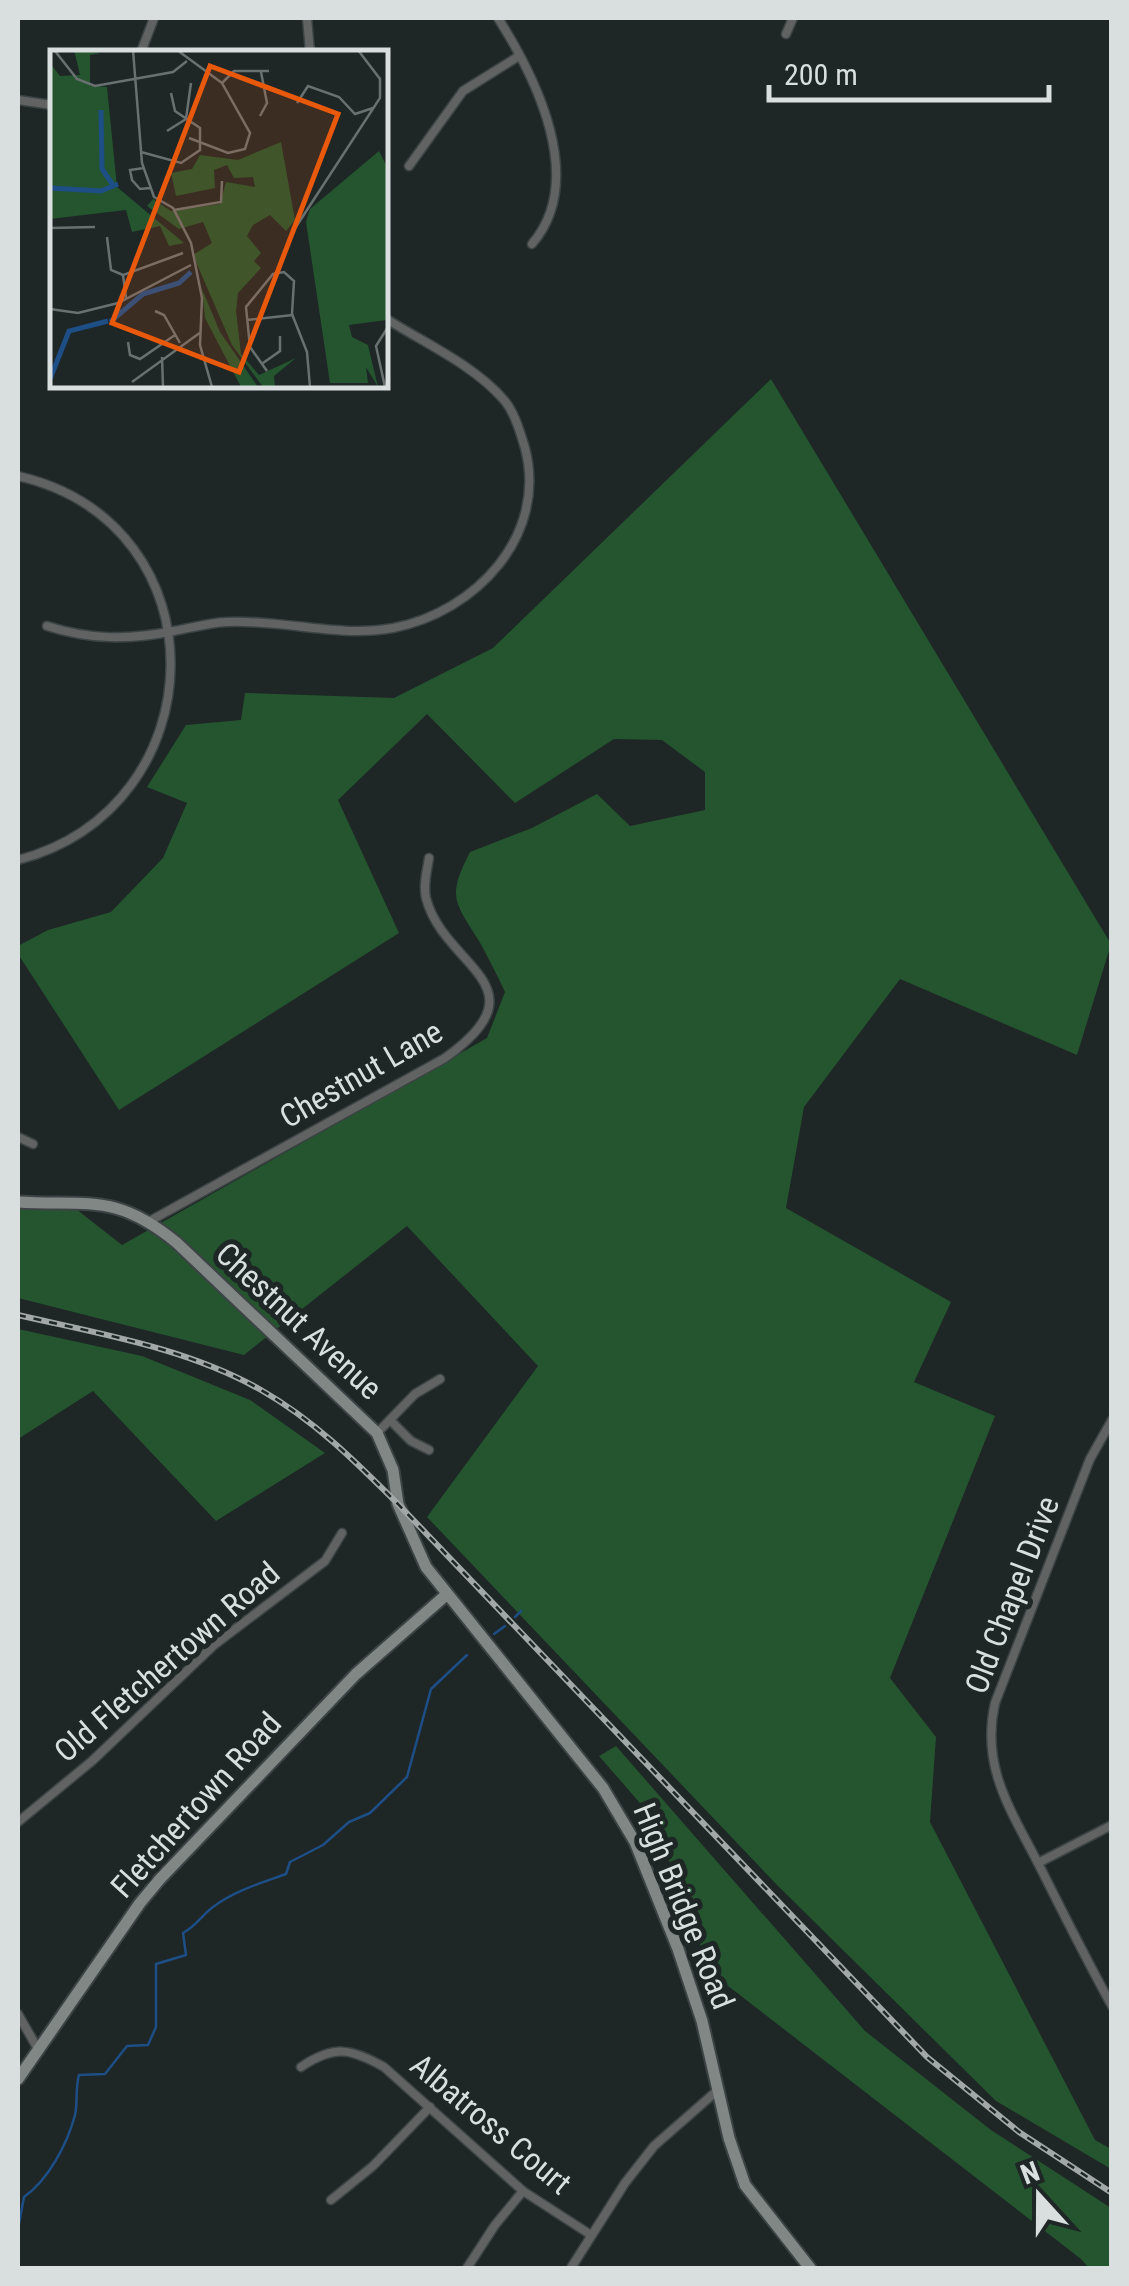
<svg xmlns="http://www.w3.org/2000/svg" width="1129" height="2286" viewBox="0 0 1129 2286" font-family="'Roboto Condensed',sans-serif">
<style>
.green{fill:#24552f}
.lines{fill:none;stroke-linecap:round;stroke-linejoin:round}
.stream{stroke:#1e4e86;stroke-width:2.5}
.street-casing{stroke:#3c4344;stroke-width:11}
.secondary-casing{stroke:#3c4344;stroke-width:15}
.street{stroke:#606362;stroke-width:8}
.secondary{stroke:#818785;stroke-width:11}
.rail-casing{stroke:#a2a7a8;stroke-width:6}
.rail{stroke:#1e2626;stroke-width:2.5;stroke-dasharray:8;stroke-linecap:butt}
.labels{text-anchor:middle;stroke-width:10;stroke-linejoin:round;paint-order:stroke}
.street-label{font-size:32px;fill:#d9dedf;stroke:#1e2626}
.inset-river{fill:none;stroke:#1e4e86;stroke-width:5}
.inset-road{fill:none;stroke:#697070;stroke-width:2.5}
.view{fill:#e8590c;fill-opacity:0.15;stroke:#e8590c;stroke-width:5}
.inset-edge{fill:none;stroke:#d9dedf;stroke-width:5}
</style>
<rect width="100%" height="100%" fill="#1e2626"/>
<g class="green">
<path d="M771,379L1111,944L1077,1055L900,979L804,1107L786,1208L951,1302L914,1382L995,1416L890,1678L936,1737L930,1822L1095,2140L1111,2149V2169L996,2101L777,1885L427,1517L538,1366L407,1226L244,1355L18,1298V1208L76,1209L122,1245L487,1038L505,992C497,975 488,957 479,941C454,901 447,897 470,852L532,828L597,794L630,826L705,810V772L662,740L614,739L515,803L427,714L338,800L399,933L119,1110L18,954V946L48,930L111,912L163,858L187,803L147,787L186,725L241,720L245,693L394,698L493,648Z"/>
<path d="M18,1329L142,1356L250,1400L325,1453L216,1521L93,1391L18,1439Z"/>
<path d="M616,1746L865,2031L991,2130L1111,2208V2268H1089L1081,2259L710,1972L653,1818L599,1756Z"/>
</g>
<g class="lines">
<g class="stream">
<path d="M515,1617L521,1611"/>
<path d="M494,1634L505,1626"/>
<path d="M18,2229L24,2197C48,2180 67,2145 75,2115C78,2102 75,2089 79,2075L105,2074L127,2046L148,2045L156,2027V1964L186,1955L183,1933C197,1925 201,1916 213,1907C234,1891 261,1883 286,1874L290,1862L323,1845L349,1822L370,1813L407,1777L431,1689L467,1655"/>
</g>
<g class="street-casing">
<g id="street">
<path d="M307,18L310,52"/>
<path d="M498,18C536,78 587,180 532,244"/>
<path d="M786,34L793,18"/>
<path d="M141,52L154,18"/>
<path d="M18,100L52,105"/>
<path d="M409,166L463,91L519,56"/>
<path d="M18,476C225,524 218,807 18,860"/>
<path d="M47,626C90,640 129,640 174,631C191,628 208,623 226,622C282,619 337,638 393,628C476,612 548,535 525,448C520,432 515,413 504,400C474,365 424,343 385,318"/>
<path d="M18,1137L33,1144"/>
<path d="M148,1222L445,1058C547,985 444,968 426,898C423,885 427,871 429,858"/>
<path d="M390,1420L411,1441L429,1450"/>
<path d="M1112,1420L1090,1459L995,1703C980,1769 1013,1813 1041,1869C1064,1915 1087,1961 1112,2006"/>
<path d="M377,1433L415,1394L440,1379"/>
<path d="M18,1822L92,1761L214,1645L325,1561L342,1533"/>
<path d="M1038,1863L1112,1825"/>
<path d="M18,2014L39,2051"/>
<path d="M301,2067C334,2045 350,2048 384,2067L523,2191L591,2235"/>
<path d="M331,2200L373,2166L430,2107"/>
<path d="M467,2268L495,2225L523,2191"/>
<path d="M571,2268L625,2183L654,2146L719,2089"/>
</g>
</g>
<g class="secondary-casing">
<g id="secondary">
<path d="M18,1202C90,1206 116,1193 177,1243L377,1433L393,1470L398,1504L426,1567L603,1788L635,1842L678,1949L702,2021L729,2138L745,2185L810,2268"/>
<path d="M18,2079L140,1903L160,1879L356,1674L446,1595"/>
</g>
</g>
<use href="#street" class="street"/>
<use href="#secondary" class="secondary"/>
<g class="rail-casing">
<path id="rail" d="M18,1315C100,1334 187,1348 261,1390C314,1420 356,1462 398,1504L927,2057L1019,2132L1112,2193"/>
</g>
<use href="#rail" class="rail"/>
</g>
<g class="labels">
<g class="street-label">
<text transform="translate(361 1074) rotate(-30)" y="11">Chestnut Lane</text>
<text transform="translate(299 1321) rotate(43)" y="11">Chestnut Avenue</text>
<text transform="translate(1012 1595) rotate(-69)" y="11">Old Chapel Drive</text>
<text transform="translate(167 1662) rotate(-41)" y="11">Old Fletchertown Road</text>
<text transform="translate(196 1805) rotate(-48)" y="11">Fletchertown Road</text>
<text transform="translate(684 1906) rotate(68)" y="11">High Bridge Road</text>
<text transform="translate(491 2124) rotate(40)" y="11">Albatross Court</text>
</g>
</g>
<g transform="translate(50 50)">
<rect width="338" height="338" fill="#1e2626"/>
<path d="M24,0L51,3L40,5V36L57,37L67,137L134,193L119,196L110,176L82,182L76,160L0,169V13L10,26L30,25ZM231,92L245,170L236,181L220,165L203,175L197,186L211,203L204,211L211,218L188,243L186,261L191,304L209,325L246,308L224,326L225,337H213L182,295L143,205L162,193L153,172L129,179L97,156L103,149L121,161L170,154L176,132L205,137L203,127L184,128L177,115L164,120L165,138L126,146L121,123L142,119L150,105L188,110ZM329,101L337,117V270L299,275L302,287L318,295L328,337L316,317L318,333H280L256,172L260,159ZM152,239L170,282L208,337H191L155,268Z" fill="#24552f"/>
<path class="inset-river" d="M51,60L52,119L63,135M0,138L51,141L68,134M60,272L93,244L129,233L141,222M0,329L19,281L58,271"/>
<path class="inset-road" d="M83,0L92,113L104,147L123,158L141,193L152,248L150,295L162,337M127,0L172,33M5,1L27,29L45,36L123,22L137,11M247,53L258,36L289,47L305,64L323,58M210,66L217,53L211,22M117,81L136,69L141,33M139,88L178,103L195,99L200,83L172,33L184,21H219M91,102L131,113L150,100V78L125,61L121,43M94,118L80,120L82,130L90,139L100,138M124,160L171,152L172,131M0,178L45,177M242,183L330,48V29L308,0M57,187L61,220L73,225M76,248L73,225L133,203M0,259L28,263L68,253L141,215M105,261L114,265L130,293M197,270L243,265M78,292L80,305L90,309L125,285M112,307L113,337M213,313L230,301V286M217,321L200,297L196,257L223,224L234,222L244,231L242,264L257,302L260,337M82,332L151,282M335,337L326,296L338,277"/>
<path class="view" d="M160,16L288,64L189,322L62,273Z"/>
<rect width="338" height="338" class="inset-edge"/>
</g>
<rect width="1129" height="2286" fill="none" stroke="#d9dedf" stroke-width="40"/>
<g transform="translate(1039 2196) rotate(339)" stroke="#1e2626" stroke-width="8" paint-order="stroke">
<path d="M0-8L18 38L0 25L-18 38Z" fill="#d9dedf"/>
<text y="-15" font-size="28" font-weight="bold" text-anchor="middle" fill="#d9dedf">N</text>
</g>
<path d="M769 85v15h280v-15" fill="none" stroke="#d9dedf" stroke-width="5"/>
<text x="784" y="85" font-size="30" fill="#d9dedf" stroke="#1e2626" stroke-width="8" paint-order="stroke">200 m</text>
</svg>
